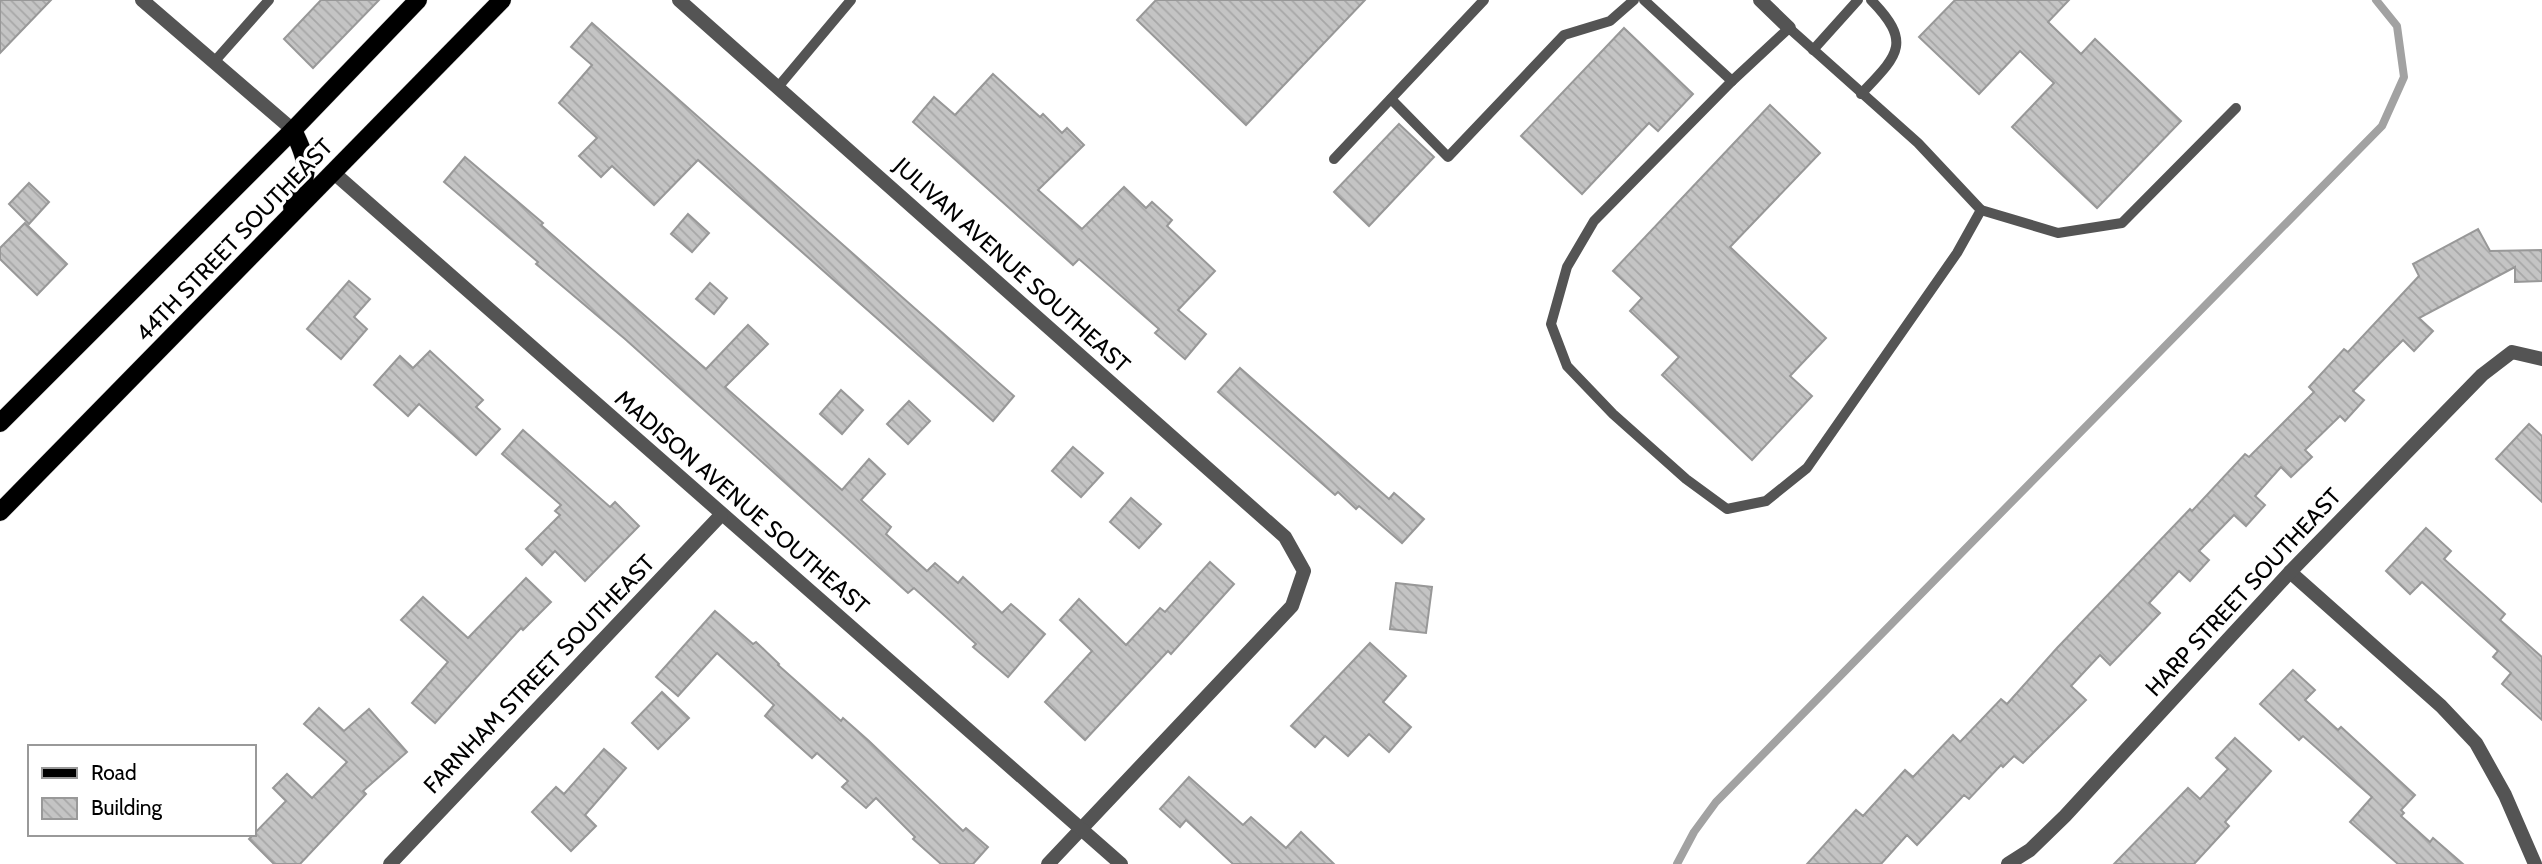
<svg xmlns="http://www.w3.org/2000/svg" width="2542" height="864" viewBox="0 0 2542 864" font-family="Cabin,sans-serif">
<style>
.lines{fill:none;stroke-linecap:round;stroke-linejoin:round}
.stream{stroke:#a2a2a2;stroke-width:8}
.building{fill:url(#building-back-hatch);stroke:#989898;stroke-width:2}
.primary-casing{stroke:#dbdbdb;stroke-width:19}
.lane{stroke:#545454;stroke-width:10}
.street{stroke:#545454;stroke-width:14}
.primary{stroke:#000;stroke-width:18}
.labels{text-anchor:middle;stroke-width:7;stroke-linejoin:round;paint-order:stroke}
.street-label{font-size:23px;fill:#000;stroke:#fff}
</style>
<defs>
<pattern id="building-back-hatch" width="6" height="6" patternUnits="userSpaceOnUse" patternTransform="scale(1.75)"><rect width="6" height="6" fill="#c4c4c4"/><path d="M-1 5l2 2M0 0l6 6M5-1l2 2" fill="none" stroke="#a7a7a7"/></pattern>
</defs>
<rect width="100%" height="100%" fill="#fff"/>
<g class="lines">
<path class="stream" d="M1677,864L1694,832L1716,802L2382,126L2404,77L2397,26L2376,0"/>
</g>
<g class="building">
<path d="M0,0H51L0,53Z"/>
<path d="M321,0H379L313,68L284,39Z"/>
<path d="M1156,0H1365L1246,125L1137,20Z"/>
<path d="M1955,0H2069L2048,22L2081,54L2095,39L2181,121L2097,208L2012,127L2054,83L2020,51L1979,94L1919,37Z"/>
<path d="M592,23L1014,396L993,421L698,160L654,205L612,166L601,177L579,156L597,138L559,103L592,65L571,47Z"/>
<path d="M1624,28L1693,94L1658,131L1649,123L1582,194L1521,136Z"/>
<path d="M993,74L1040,117L1043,114L1062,133L1067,128L1084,145L1038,190L1082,229L1124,187L1146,208L1152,202L1172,220L1167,226L1215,271L1178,310L1206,334L1185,359L1155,333L1159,329L1079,259L1073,265L913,122L934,97L955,115Z"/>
<path d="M1770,105L1820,153L1730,247L1826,338L1790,376L1812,396L1752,460L1662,375L1679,357L1630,311L1642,298L1613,271Z"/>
<path d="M1399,124L1434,157L1369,226L1334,192Z"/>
<path d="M465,157L543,223L541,225L706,369L748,325L768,344L725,387L842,490L869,459L885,474L861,500L891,527L886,534L927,571L935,563L958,583L963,577L1002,613L1011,604L1045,634L1008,677L973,647L976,644L914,588L908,593L625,339L536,264L538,262L444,182Z"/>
<path d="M29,183L49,202L29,224L9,204Z"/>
<path d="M688,214L709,233L692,252L671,234Z"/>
<path d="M25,223L67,264L37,295L0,259V248Z"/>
<path d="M2478,229L2490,251L2542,250V281L2515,282V267L2419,318L2433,331L2414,351L2403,340L2386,357L2353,391L2364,400L2345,421L2340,416L2305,450L2312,457L2291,477L2281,467L2255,496L2265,505L2246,526L2234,515L2199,551L2209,560L2190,581L2179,571L2149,603L2160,613L2110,665L2100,655L2071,686L2086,700L2023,763L2014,756L2003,767L2001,765L1969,799L1964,795L1917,845L1907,835L1881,864H1807L1856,810L1863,816L1905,770L1913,777L1953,735L1960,742L2001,699L2007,704L2057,648L2190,509L2192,511L2245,454L2249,457L2314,392L2309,387L2344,349L2348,352L2419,276L2413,264Z"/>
<path d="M349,281L370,299L354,317L367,329L341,359L307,329Z"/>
<path d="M710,283L727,298L714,314L696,299Z"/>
<path d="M430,351L483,400L476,407L500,429L476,455L419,404L408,416L374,385L400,356L413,368Z"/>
<path d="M1240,368L1389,499L1394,493L1424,519L1402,543L1359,506L1356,509L1338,492L1335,495L1218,392Z"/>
<path d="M841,390L863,410L842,434L820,414Z"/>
<path d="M909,401L930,421L908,444L887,424Z"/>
<path d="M2529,424L2542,436V502L2496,459Z"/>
<path d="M523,430L610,507L615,502L639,526L585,581L555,551L542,565L526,549L560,515L555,511L561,505L502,454Z"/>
<path d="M1073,447L1103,473L1081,497L1052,471Z"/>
<path d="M1131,498L1161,524L1139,548L1110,522Z"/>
<path d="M2426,528L2451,551L2444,559L2505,614L2500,620L2542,657V720L2502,684L2511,673L2493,657L2498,651L2422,582L2410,594L2386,571Z"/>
<path d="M1210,562L1234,584L1171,654L1168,651L1085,740L1045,702L1092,651L1060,620L1079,599L1126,645L1160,608L1165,612Z"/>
<path d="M526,578L551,602L523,630L521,628L435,723L412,703L448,662L401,620L423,597L468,638Z"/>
<path d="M1396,583L1432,587L1426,633L1390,629Z"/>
<path d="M715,611L753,644L756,642L779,664L778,665L841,721L843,718L869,741L963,831L966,828L988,847L973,864H941L913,839L915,837L876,798L866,808L842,787L848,781L817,753L812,758L765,716L774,705L717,653L678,696L656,677Z"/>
<path d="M1370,643L1406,676L1383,702L1411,727L1389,752L1369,734L1348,756L1325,736L1315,747L1291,726Z"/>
<path d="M2293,670L2315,690L2305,700L2338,730L2341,727L2415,795L2401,810L2404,813L2401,816L2430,842L2433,838L2463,864H2398L2350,822L2372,797L2303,736L2299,740L2260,704Z"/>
<path d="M662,692L689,718L658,749L632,723Z"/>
<path d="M319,708L344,731L369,709L407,752L363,791L366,794L300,864H274L249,839L286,801L273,788L287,774L312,798L347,762L304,724Z"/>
<path d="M2235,738L2271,771L2225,822L2229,826L2194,864H2114L2188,788L2200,799L2228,769L2216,758Z"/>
<path d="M604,749L626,768L585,815L596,826L571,851L532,812L556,787L564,794Z"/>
<path d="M1189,777L1243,825L1251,817L1286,848L1301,832L1334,864H1233L1186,820L1180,827L1160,809Z"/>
</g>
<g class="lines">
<g class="primary-casing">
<g id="primary">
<path d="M292,207C310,174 310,165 293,130"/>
<path d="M0,423L293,130L418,0"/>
<path d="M0,512L502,0"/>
</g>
</g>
<g class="lane">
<path d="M1644,0L1732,81"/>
<path d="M1789,28L1918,143L1981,210L1957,253L1807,468L1766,501L1727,509L1686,479L1613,414L1567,366L1551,324L1567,267L1594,221L1732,81Z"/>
<path d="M1813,50L1858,0"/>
<path d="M214,62L269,0"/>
<path d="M778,87L851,0"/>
<path d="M1861,94C1898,55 1913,43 1871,0"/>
<path d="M1391,99L1448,157L1564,35L1610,21L1634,0"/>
<path d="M1334,159L1484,0"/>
<path d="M1981,210L2058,233L2122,223L2236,108"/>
</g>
<g class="street">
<path d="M142,0L293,130"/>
<path d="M679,0L1285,537L1304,571L1292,606L1048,864"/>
<path d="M1760,0L1789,28"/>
<path d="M334,173L1121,864"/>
<path d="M2290,572L2441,706L2476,743L2505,795L2535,864"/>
<path d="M390,864L721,515"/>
<path d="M2008,864L2030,850L2065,816L2290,572L2482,375L2512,352L2542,359"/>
</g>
<use href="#primary" class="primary"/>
</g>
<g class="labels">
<g class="street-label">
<text transform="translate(234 240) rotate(-46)" y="8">44TH STREET SOUTHEAST</text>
<text transform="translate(1012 265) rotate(42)" y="8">JULIVAN AVENUE SOUTHEAST</text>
<text transform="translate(742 502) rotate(41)" y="8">MADISON AVENUE SOUTHEAST</text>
<text transform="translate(2243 592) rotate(-47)" y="8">HARP STREET SOUTHEAST</text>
<text transform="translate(539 674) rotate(-46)" y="8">FARNHAM STREET SOUTHEAST</text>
</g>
</g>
<rect x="28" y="745" width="228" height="91" fill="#ffffff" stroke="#999999" stroke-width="2"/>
<rect x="42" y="768" width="35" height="10" fill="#000000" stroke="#999999" stroke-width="2"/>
<text x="91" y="780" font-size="21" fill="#000000">Road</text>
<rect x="42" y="798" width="35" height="21" fill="url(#building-back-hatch)" stroke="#999999" stroke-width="2"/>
<text x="91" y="815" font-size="21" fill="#000000">Building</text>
</svg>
